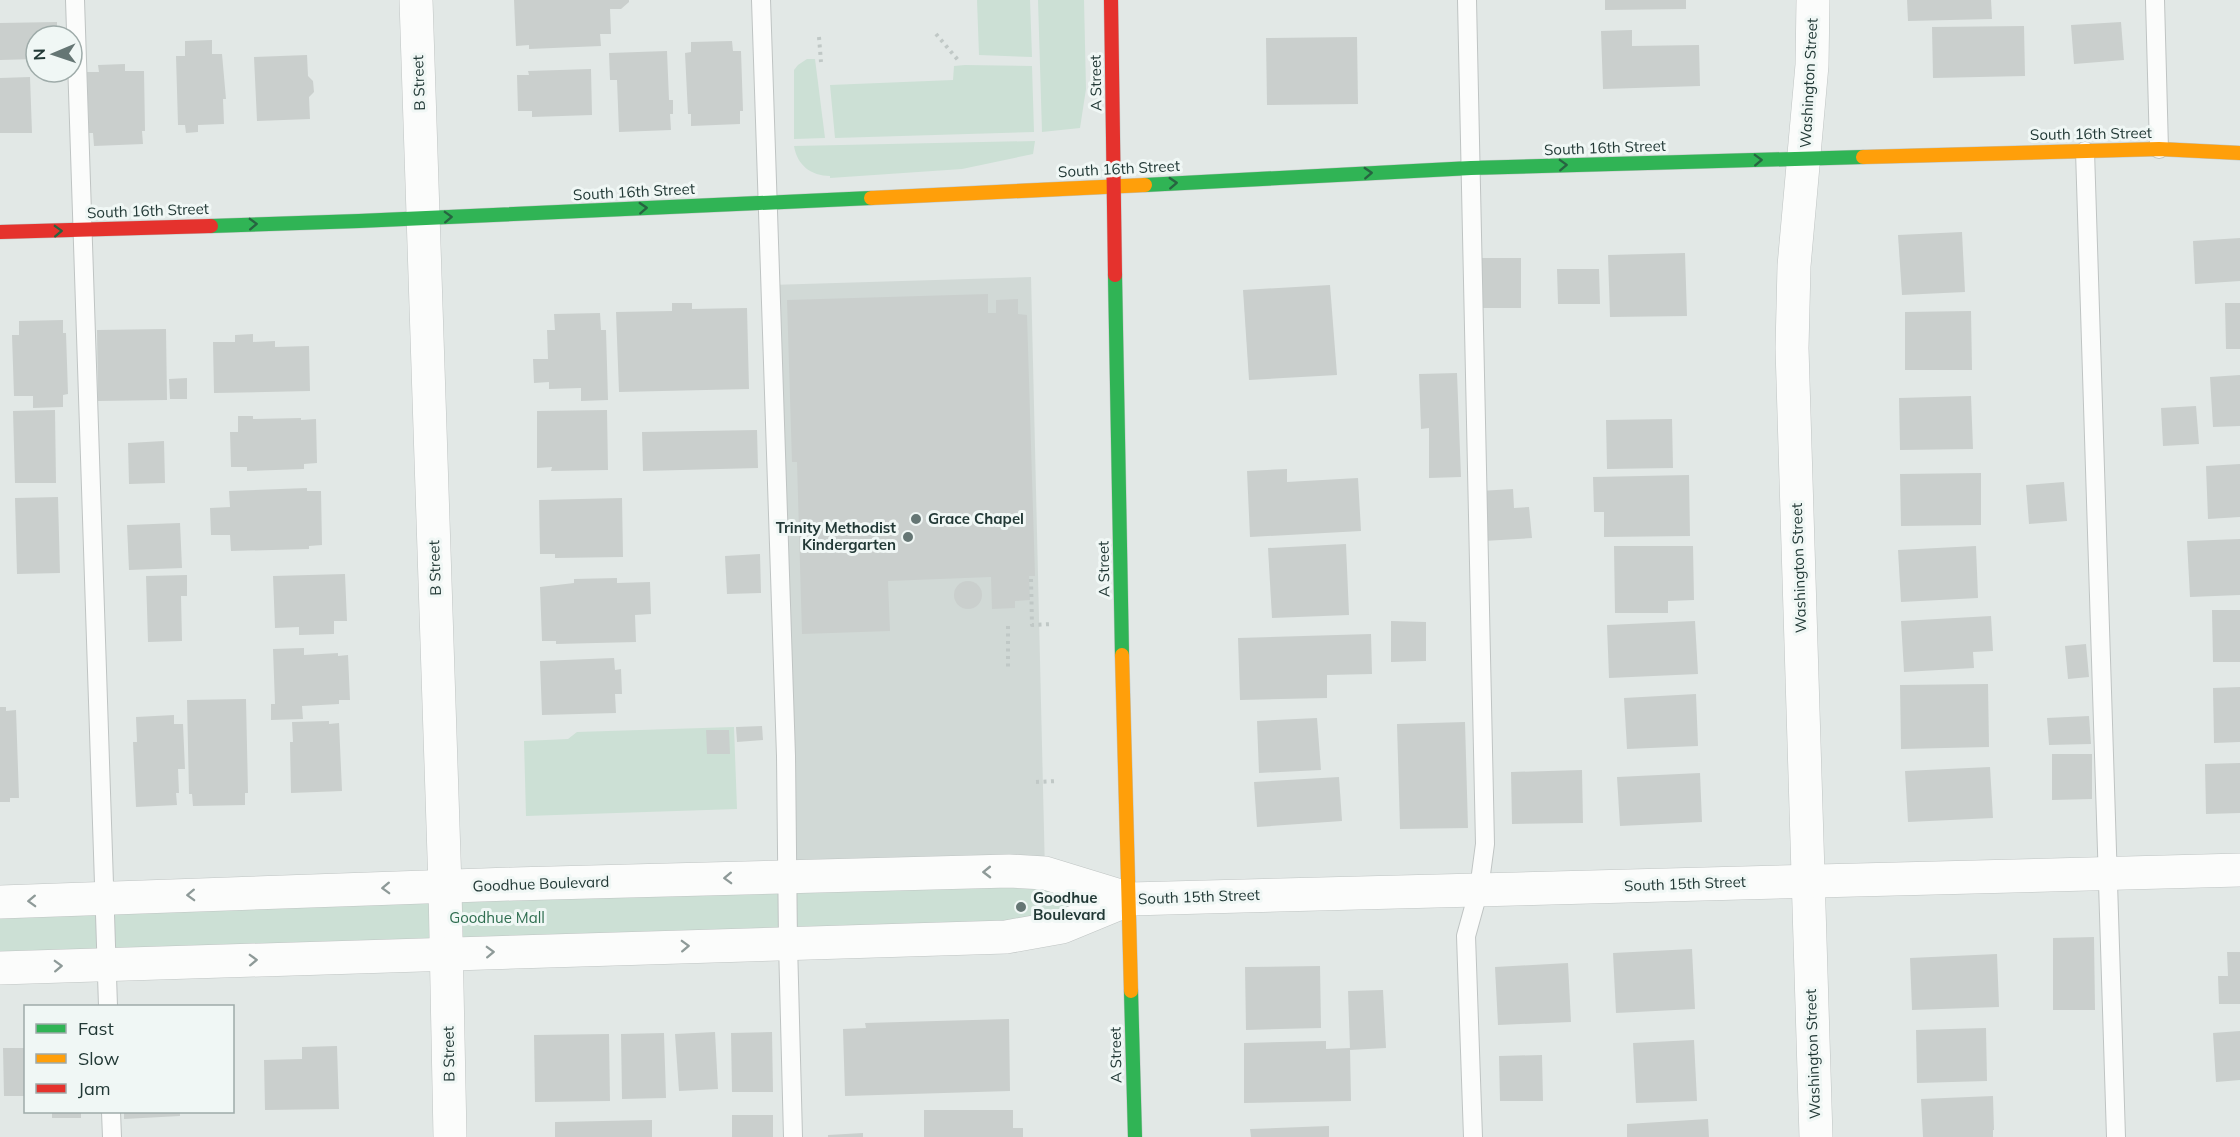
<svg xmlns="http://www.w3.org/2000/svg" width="2240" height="1137" viewBox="0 0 2240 1137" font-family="Mulish,sans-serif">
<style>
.built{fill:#d1d9d6}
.green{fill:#cce0d5}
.building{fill:#cacfcd}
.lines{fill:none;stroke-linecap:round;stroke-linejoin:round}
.lane-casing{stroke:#bfc4c3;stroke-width:20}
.street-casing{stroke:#bfc4c3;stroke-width:34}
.fast-casing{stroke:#bfc5c3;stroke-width:15}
.slow-casing{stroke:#bfc5c3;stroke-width:15}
.jam-casing{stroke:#bfc5c3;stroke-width:15}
.path{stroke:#c0c8c6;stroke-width:4;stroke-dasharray:3 4.5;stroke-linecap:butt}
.lane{stroke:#fbfcfb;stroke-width:18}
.street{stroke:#fbfcfb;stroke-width:33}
.fast{stroke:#30b455;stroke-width:14}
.slow{stroke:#ff9f0a;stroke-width:14}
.jam{stroke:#e5322d;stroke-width:14}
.oneway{stroke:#276441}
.oneway2{stroke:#8e9a98}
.poi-dot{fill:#657674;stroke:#f0f7f5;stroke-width:2}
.labels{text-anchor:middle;stroke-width:6;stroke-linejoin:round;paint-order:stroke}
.street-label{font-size:15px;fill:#223936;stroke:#f0f7f5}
.poi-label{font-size:15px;font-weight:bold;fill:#223936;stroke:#f0f7f5;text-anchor:start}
.park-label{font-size:15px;fill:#2f6e50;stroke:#f0f7f5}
</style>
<rect width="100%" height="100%" fill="#e2e8e6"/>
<path class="built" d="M1031,277L1045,873L787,877L770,285Z"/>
<g class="green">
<path d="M977,0H1030L1032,57L979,55Z"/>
<path d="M1038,0H1084L1086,89L1080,128L1042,132Z"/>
<path d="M807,59H815L825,138L794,139V70L798,65Z"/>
<path d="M965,65L1032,66L1034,132L835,138L830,85L953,80L954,66Z"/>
<path d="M1035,141L1033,154L962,169L830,178V176C811,176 797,165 794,146Z"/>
<path d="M734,727L737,809L526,816L524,741L568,739L577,732Z"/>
<path d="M1009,871L1130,899L1080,920L0,968V902Z"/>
</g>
<g class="building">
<path d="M514,0H629V2L621,9H610L611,34H600L601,46L529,49V45L516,46Z"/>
<path d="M1605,0H1686V9L1605,10Z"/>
<path d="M1907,0H1991L1992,19L1908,21Z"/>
<path d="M57,22V36H36V59L0,60V23Z"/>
<path d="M2121,22L2124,60L2074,64L2071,25Z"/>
<path d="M2024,26L2025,76L1933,78L1932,27Z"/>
<path d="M1632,30V46L1699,45L1700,86L1603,89L1601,31Z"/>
<path d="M1357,37L1358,104L1267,105L1266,38Z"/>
<path d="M212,40V54H222L226,99H223L224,124L198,125V132L186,133L185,125H178L176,56H185V41Z"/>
<path d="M732,41L733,51H741L743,111H740V124L691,126V114H688L685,53L691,52V42Z"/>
<path d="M667,51L669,100H673V114H670L671,130L619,132L617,80H610L609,53Z"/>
<path d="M307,55L308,76L313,81L314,92L309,97L310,119L257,121L254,57Z"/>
<path d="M125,64V71H144L145,131H142L143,144L94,146L93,133H89L87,72H99L98,65Z"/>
<path d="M591,69L592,115L532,117V111H518L517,75H529L528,71Z"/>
<path d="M30,77L32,133H0V78Z"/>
<path d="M1962,232L1965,292L1902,295L1898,235Z"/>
<path d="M2240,238V281L2195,284L2193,241Z"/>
<path d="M1685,253L1687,316L1610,317L1608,255Z"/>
<rect x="1480" y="258" width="41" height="50"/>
<path d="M1557,269H1599L1600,304H1558Z"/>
<path d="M1330,285L1337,375L1249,380L1243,290Z"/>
<path d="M988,294V313H996V300L1018,299V314L1027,315L1035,576H1029L1030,600L1015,601V608L992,609L991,577L888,581L890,631L802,634L797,462H792L787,300Z"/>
<path d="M672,303H692V309L747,308L749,389L619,392L616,312L672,311Z"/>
<path d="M2225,303H2240V349H2226Z"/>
<path d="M1971,311L1972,370H1905V312Z"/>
<path d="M600,313L601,330H606L608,400L581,401V388L549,389V382L534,383L533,359H548L547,330H555L554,314Z"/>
<path d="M63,320V333H66L68,394L63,395V407L33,408V396H14L12,335H19V321Z"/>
<path d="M166,329L167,400L98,401L97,330Z"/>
<path d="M253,334V342L275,341V347L309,346L310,391L214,393L213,342H235V335Z"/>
<path d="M1457,373L1461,477L1429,478V428L1421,429L1419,374Z"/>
<path d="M2240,375V426L2213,427L2210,377Z"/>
<path d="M187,378V399H170L169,379Z"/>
<path d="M1971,396L1973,449L1900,450L1899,398Z"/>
<path d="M2196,406L2199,444L2163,446L2161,408Z"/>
<path d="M55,410L56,483H15L13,411Z"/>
<path d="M607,410L608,470L551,471L552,467L537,468V411Z"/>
<path d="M238,416H253V419L301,418V420L316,419L317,463L304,464V469L247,471V467H231L230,432H238Z"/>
<path d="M1672,419L1673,468L1607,469L1606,420Z"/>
<path d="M757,430L758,468L643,471L642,432Z"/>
<path d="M164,441L165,483L129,484L128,443Z"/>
<path d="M2240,464V517L2208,519L2206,466Z"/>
<path d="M1287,469V482L1358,478L1361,531L1250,537L1247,471Z"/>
<path d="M1981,473V525L1901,526L1900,474Z"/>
<path d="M1689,475L1690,536L1604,537V512H1594L1593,477Z"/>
<path d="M2064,482L2067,521L2029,524L2026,485Z"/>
<path d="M307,488V491H321L322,545L309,546V549L231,551L230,535H211L210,508L230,507L229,491Z"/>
<path d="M1513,489L1514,508L1529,507L1532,538L1484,541L1480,491Z"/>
<path d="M58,497L60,573L17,574L15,498Z"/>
<path d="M622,498L623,557L555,558V554H540L539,500Z"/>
<path d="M180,523L182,568L129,570L127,525Z"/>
<path d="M2240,539V595L2190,597L2187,541Z"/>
<path d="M1346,544L1349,615L1272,618L1268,548Z"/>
<path d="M1614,546H1693L1694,600L1668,601V613H1615Z"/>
<path d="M1976,546L1978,598L1901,602L1898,550Z"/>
<path d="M760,554L761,593L727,594L725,556Z"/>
<path d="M345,574L347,621H334V634L299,635V627L275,628L273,576Z"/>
<path d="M187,575V596H181L182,641L148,642L146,576Z"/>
<path d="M617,578V583L650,582L651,614L635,615L636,642L556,644V641H542L540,587L574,583V579Z"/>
<circle cx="968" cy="595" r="14"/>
<path d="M2212,610H2240V662H2213Z"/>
<path d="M1991,616L1993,651L1973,652L1974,668L1904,672L1901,621Z"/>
<path d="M1391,621L1426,622V661L1391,662Z"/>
<path d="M1695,621L1698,674L1609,678L1607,625Z"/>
<path d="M1371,634L1372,674L1327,675V698L1240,700L1238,638Z"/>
<path d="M2086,644L2089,677L2068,679L2065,646Z"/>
<path d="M304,648V655L338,653V656L348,655L350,700H339V704L302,706L303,719L271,720V704H275L273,649Z"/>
<path d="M614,658L615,670L621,669L622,694H615L616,713L542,715L540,661Z"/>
<path d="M1988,684L1989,747L1901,749L1900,685Z"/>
<path d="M2240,687V742L2214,743L2213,688Z"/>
<path d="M1696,694L1698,746L1627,749L1624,698Z"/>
<path d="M246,699L248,793H245V805L193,806L192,794H189L187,700Z"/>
<path d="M0,707H6V711L16,710L19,798H10V802H0Z"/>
<path d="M174,715V724H183L185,769H178L179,793H176L177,805L136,807L133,742H137L136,717Z"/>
<path d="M2089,716L2091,744L2049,745L2047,718Z"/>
<path d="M1317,718L1321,770L1259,773L1257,721Z"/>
<path d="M329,721V724L339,723L342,791L291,793L290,742H293L292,722Z"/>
<path d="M1465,722L1468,828L1400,829L1397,724Z"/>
<path d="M762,726L763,740L737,742L736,727Z"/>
<path d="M706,730H729L730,754H707Z"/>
<path d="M2052,754H2092V799L2052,800Z"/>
<path d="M2240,763V813L2206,814L2205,764Z"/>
<path d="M1990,767L1993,818L1908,822L1905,771Z"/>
<path d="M1582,770L1583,823L1512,824L1511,772Z"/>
<path d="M1700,773L1702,822L1620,826L1617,777Z"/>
<path d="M1339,777L1342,821L1257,827L1254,782Z"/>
<path d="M2094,937L2095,1010H2053V938Z"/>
<path d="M1692,949L1695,1009L1616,1013L1613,953Z"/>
<path d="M2227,952H2240V1004H2219L2218,976H2228Z"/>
<path d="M1997,954L1999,1007L1912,1010L1910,958Z"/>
<path d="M1568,963L1571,1022L1498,1025L1495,967Z"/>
<path d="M1320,966L1321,1028L1246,1030L1245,967Z"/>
<path d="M1383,990L1386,1048L1350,1050L1348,991Z"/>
<path d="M1009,1019L1010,1091L845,1096L843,1029L866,1028L865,1023Z"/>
<path d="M1986,1028L1987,1081L1917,1083L1916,1030Z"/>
<path d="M2240,1031V1080L2216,1082L2213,1033Z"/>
<path d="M715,1032L718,1089L679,1091L675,1034Z"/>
<path d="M772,1032L773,1092H732L731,1033Z"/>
<path d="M664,1033L666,1098L622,1099L621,1034Z"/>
<path d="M609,1034L610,1101L535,1102L534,1035Z"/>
<path d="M1694,1040L1697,1101L1636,1103L1633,1043Z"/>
<path d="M1326,1041V1049L1350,1048L1351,1101L1244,1103V1043Z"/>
<path d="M337,1046L339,1109L265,1110L264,1060L302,1059V1047Z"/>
<path d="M3,1048H26V1096H4Z"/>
<path d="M1542,1055L1543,1101H1500L1499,1056Z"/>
<path d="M1993,1096L1994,1130H1993V1137H1923L1921,1099Z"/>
<path d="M924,1110H1013V1128H1023V1137H924Z"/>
<rect x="52" y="1112" width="29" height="6"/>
<path d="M124,1112H180V1116L124,1119Z"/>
<rect x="732" y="1115" width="41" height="22"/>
<path d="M1708,1119L1709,1137H1627V1124Z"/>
<path d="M652,1120V1137H555V1122Z"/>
<path d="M1329,1126V1137H1251L1250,1129Z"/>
<path d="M863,1133V1137H828V1135Z"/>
</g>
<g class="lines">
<g class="lane-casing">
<g id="lane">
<path d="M75,0L108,1006"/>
<path d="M761,0L786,756L788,943L793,1137"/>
<path d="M1467,0L1485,844L1479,889L1466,936L1473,1137"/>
<path d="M2155,0L2159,149"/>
<path d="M2085,151L2116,1137"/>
<path d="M111,1112L112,1137"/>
</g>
</g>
<g class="street-casing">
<g id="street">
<path d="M416,0L445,887L450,1137"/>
<path d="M1813,0L1812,65L1794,266L1792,348L1816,1137"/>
<path d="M0,902L513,884L1009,871L1045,873L1130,899L2240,870"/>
<path d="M0,968L1006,937L1062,927L1130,899"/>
</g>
</g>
<g class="fast-casing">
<g id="fast">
<path d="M1145,185L1471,168L1863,157"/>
<path d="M211,226L359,221L871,198"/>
<path d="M1115,275L1122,655"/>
<path d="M1131,991L1135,1137"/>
</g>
</g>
<g class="slow-casing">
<g id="slow">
<path d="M1863,157L2159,149L2240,153"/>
<path d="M871,198L1145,185"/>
<path d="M1122,655L1131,991"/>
</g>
</g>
<g class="jam-casing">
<g id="jam">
<path d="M1111,0L1115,275"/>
<path d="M0,232L211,226"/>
</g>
</g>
<g class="path">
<path d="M936,34L958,60"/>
<path d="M819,37L821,62"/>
<path d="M1031,579L1032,625L1053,624"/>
<path d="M1008,626V669"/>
<path d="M1036,782L1057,781"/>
</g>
<use href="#lane" class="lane"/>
<use href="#street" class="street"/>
<use href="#fast" class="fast"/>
<use href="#slow" class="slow"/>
<use href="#jam" class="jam"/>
</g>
<defs><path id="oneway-chevron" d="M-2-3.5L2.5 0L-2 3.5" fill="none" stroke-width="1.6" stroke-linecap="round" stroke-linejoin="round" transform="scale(1.5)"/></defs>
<g class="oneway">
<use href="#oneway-chevron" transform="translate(1758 160) rotate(-2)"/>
<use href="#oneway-chevron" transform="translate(1563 165) rotate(-2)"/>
<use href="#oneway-chevron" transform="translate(1368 173) rotate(-3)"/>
<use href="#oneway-chevron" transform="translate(1173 183) rotate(-3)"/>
<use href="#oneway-chevron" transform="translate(643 208) rotate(-3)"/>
<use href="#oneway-chevron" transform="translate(448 217) rotate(-2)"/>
<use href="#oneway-chevron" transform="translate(253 224) rotate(-2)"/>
<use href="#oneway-chevron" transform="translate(58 231) rotate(-2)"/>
</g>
<g class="oneway2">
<use href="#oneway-chevron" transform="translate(987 872) rotate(179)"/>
<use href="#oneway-chevron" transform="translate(728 878) rotate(178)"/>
<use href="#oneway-chevron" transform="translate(386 888) rotate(178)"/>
<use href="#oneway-chevron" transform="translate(191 895) rotate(178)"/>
<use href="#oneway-chevron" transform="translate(32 901) rotate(178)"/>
<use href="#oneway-chevron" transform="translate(685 946) rotate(-2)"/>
<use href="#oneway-chevron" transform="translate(490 952) rotate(-2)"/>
<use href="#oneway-chevron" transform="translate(253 960) rotate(-2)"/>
<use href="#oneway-chevron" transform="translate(58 966) rotate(-2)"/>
</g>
<g class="poi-dot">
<circle cx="916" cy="519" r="6"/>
<circle cx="908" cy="537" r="6"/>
<circle cx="1021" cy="907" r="6"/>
</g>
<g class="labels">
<g class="street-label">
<text transform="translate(419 83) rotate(-92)" y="5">B Street</text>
<text transform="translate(1096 83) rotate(-91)" y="5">A Street</text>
<text transform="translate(1809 83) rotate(-87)" y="5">Washington Street</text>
<text transform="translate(2091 134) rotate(-1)" y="5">South 16th Street</text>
<text transform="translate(1605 148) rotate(-2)" y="5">South 16th Street</text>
<text transform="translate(1119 169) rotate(-3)" y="5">South 16th Street</text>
<text transform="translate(634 192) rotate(-3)" y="5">South 16th Street</text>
<text transform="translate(148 211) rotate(-2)" y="5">South 16th Street</text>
<text transform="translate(435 568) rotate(-92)" y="5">B Street</text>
<text transform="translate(1799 568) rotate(-92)" y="5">Washington Street</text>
<text transform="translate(1104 569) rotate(-91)" y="5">A Street</text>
<text transform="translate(541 884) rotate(-2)" y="5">Goodhue Boulevard</text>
<text transform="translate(1685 884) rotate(-2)" y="5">South 15th Street</text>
<text transform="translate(1199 897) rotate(-2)" y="5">South 15th Street</text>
<text transform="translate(449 1054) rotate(-91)" y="5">B Street</text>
<text transform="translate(1813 1054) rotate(-92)" y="5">Washington Street</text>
<text transform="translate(1116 1055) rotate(-91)" y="5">A Street</text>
</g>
<g class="poi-label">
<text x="928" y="524">Grace Chapel</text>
<text x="896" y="533" text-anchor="end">Trinity Methodist<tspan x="896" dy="17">Kindergarten</tspan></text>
<text x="1033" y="903">Goodhue<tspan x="1033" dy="17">Boulevard</tspan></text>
</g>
<g class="park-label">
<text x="497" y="923">Goodhue Mall</text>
</g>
</g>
<rect x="24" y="1005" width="210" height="108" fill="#f0f7f5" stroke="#9eaba9" stroke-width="1.5"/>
<rect x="36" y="1024" width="30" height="9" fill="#30b455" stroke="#9eaba9" stroke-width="1.5"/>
<text x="78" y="1035" font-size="18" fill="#223936">Fast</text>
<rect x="36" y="1054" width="30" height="9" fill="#ff9f0a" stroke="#9eaba9" stroke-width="1.5"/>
<text x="78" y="1065" font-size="18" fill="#223936">Slow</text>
<rect x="36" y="1084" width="30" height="9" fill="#e5322d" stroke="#9eaba9" stroke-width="1.5"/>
<text x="78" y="1095" font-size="18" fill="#223936">Jam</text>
<g transform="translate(54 54) rotate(268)"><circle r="28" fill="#f0f7f5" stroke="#9eaba9" stroke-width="1.5"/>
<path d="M0-4.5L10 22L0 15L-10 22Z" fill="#657674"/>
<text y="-9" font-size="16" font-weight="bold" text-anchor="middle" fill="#223936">N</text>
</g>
</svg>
